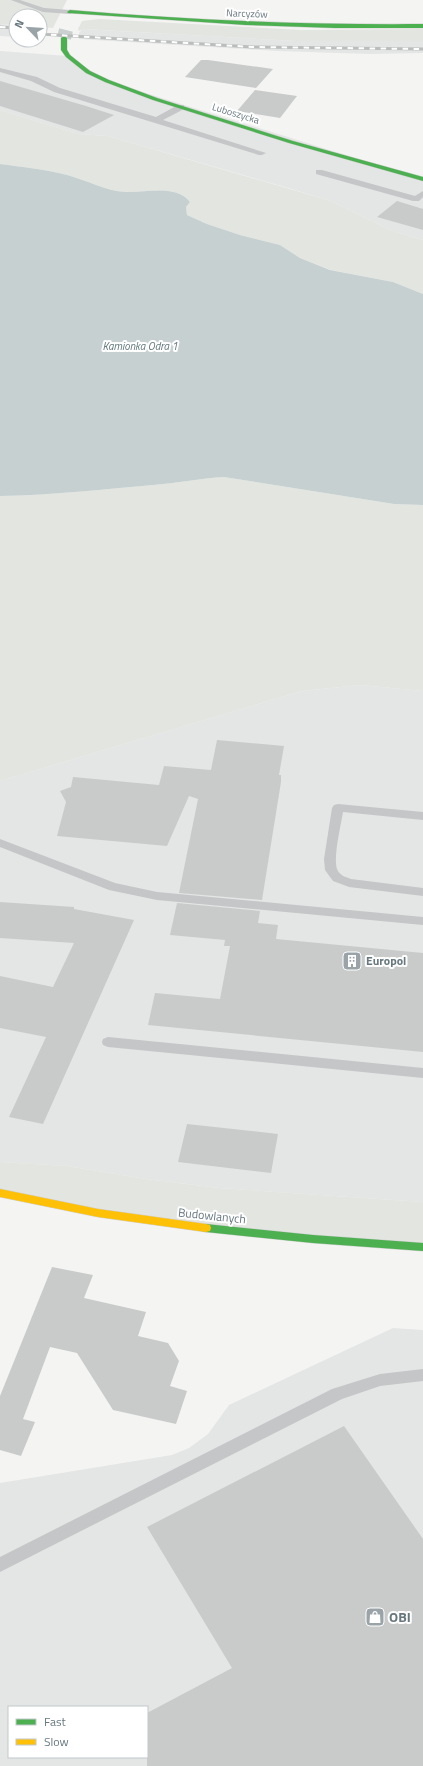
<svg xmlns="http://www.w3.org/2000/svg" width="423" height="1766" viewBox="0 0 423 1766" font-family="'Titillium Web',sans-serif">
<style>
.built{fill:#e4e5e5;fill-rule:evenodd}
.green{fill:#e3e5e1}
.water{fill:#c6d0d1}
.building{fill:#c9cbcb}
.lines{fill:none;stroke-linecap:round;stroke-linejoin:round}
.secondary-tunnel{stroke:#cacfd0;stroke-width:14;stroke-dasharray:14 7;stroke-linecap:butt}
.fast-casing{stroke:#cfd0d0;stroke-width:1}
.slow-casing{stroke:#cfd0d0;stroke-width:1}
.lane{fill:#c4c6c7;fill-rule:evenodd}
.fast{fill:#4caf50;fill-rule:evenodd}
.slow{fill:#ffc107;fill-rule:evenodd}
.rail-casing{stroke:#bbbdbd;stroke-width:3}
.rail{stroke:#fff;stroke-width:2;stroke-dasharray:5.5;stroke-linecap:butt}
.labels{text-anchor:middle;stroke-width:4;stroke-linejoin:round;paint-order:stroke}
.far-street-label{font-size:10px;fill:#68787f;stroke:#fff}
.far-water-label{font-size:11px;font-style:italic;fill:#63797c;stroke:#fff}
.poi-label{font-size:12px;font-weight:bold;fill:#68787f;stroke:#fff;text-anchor:start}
.street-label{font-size:12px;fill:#68787f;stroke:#fff}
.near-poi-label{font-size:14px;font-weight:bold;fill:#68787f;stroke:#fff;text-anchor:start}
</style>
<rect width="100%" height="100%" fill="#f4f4f3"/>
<g class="built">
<path d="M0,24L16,25V37L0,36Z"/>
<path d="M82,29L295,41H423V53L370,54L277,51L79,39V33Z"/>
<path d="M0,51L68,56L107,81L423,179V240L390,230L331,201L288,188L108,136L78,134L0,110Z"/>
<path d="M360,685L423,691V1202L219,1188L146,1179L67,1166L0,1162V781L302,691Z"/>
<path d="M393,1328L423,1330V1766H0V1483L172,1455L189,1448L208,1434L229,1405ZM9,1707H147V1757H9Z"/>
</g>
<g class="green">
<path d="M0,0H67L53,28L40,27V16H16V25L0,24Z"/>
<path d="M99,19L301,30L423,29V41H295L83,29L79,31L78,29L82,21Z"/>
<path d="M0,110L78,134L108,136L331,201L390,230L423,240V294L393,282L331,270L300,258L280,245L240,235L207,224L187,215L186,207L190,202C176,184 146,193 126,192C105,191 87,180 67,175C45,169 22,167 0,164Z"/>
<path d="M224,477L394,504L423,505V691L360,685L302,691L0,781V496C55,495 108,489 163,484C183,482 203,478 224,477Z"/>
<path d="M0,1162L67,1166L146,1179L219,1188L423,1202V1244L184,1226L0,1193Z"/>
</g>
<path class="water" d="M0,164C22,167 45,169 67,175C87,180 105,191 126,192C146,193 176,184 190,202L186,207L187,215L207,224L240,235L280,245L300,258L330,270L393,282L423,294V505L394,504L224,477C203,478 183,482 163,484C108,489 55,495 0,496Z"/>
<g class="building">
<path d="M201,60H208L273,69L256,88L185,77Z"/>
<path d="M0,81L86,106L114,115L83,132L0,106Z"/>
<path d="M255,90L297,96L280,118L237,111Z"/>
<path d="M397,201L423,209V230L377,217Z"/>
<path d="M217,740L284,746L279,775H281V782L262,900L179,893L198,799L189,796L167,846L57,836L66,802L60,791L71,787L73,777L159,785L164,766L211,770Z"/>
<path d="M0,902L74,907V909L134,920L43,1124L9,1117L46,1037L0,1028V976L53,987L74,943L0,938Z"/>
<path d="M177,903L260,911L258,923L278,925L276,939L423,953V1052L148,1025L155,993L220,999L230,946H224L225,940L170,935Z"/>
<path d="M187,1124L278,1134L271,1173L178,1162Z"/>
<path d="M52,1267L93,1275L84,1298L146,1312L138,1336L168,1343L179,1361L170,1386L187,1391L176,1424L113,1410L77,1353L50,1347L23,1419L35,1422L21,1456L0,1450V1396Z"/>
<path d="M344,1426L423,1539V1766H147V1713L232,1668L147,1527Z"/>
</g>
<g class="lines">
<path class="secondary-tunnel" d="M64,38L66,30"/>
<g class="fast-casing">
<g id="fast">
<path d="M70,10C188,20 305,25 423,24V28H335L246,25L68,13L67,12Z"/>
<path d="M64,36L67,38V50L70,55L90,71L109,80L157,98L293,141L423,177V181L289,143L153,100L105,82L86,73L66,57L61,50V38Z"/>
<path d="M206,1224L313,1235L423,1243V1251L313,1243L206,1232L202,1231L201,1228L202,1225Z"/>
</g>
</g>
<g class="slow-casing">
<path id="slow" d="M0,1189L98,1209L206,1224L210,1225L211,1228L210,1231L206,1232L98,1217L0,1197Z"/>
</g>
<g class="lane">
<path d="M11,0H20L44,8L70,10L73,12L70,14L43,12Z"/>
<path d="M0,68L37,77L60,88L156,117L178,105H184V109L163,120L266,153L262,155H259L54,92L31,81L0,72Z"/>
<path d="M316,170H322L415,196L423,191V197L419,201H413L316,174Z"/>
<path d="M338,804L423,812V820L343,812C341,825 332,861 338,871C341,876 346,877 351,879L423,888V896L349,887L333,881L325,870L324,859L332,808L334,805Z"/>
<path d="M0,839L115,883L157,892L423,917V925L157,900L109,890L0,847Z"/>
<path d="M108,1037L423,1068V1078L108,1047L103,1045L102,1042L103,1039Z"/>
<path d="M423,1369V1381L380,1386L342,1399L0,1572V1557L332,1389L380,1374Z"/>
</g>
<use href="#fast" class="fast"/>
<use href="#slow" class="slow"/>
<g class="rail-casing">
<g id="rail">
<path d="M0,27L16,28"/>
<path d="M40,34L252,47L423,49"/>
</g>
</g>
<use href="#rail" class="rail"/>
</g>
<defs>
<g id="building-square" transform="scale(1)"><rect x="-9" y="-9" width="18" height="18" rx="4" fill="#99a3a8" stroke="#fff"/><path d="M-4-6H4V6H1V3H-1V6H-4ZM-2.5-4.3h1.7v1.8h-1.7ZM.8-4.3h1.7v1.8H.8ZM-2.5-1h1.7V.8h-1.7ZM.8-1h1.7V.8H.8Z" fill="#fff"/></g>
<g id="shop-square" transform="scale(1)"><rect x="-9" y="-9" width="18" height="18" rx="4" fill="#99a3a8" stroke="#fff"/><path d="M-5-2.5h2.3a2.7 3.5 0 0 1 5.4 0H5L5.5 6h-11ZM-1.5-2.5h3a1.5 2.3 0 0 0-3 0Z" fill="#fff"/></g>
</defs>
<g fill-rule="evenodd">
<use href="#building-square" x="352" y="961"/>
<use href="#shop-square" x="375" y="1617"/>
</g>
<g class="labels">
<g class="far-street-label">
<text transform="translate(247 13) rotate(2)" y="4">Narcyzów</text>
<text transform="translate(236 113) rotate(17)" y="4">Luboszycka</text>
</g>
<g class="far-water-label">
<text x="140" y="350">Kamionka Odra 1</text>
</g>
<g class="poi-label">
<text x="366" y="965">Europol</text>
</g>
<g class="street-label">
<text transform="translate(212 1216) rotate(6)" y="4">Budowlanych</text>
</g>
<g class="near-poi-label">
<text x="389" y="1622">OBI</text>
</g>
</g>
<rect x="8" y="1706" width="140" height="52" fill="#ffffff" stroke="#c3c9cc"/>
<rect x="16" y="1719" width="20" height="6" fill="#4caf50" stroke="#c3c9cc"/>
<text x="44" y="1726" font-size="12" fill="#68787f">Fast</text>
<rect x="16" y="1739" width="20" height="6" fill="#ffc107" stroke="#c3c9cc"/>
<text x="44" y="1746" font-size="12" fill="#68787f">Slow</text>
<g transform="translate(28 28) rotate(295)"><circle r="19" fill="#ffffff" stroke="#c3c9cc"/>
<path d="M0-3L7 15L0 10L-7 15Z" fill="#99a3a8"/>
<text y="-6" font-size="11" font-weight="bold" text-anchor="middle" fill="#68787f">N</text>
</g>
</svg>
